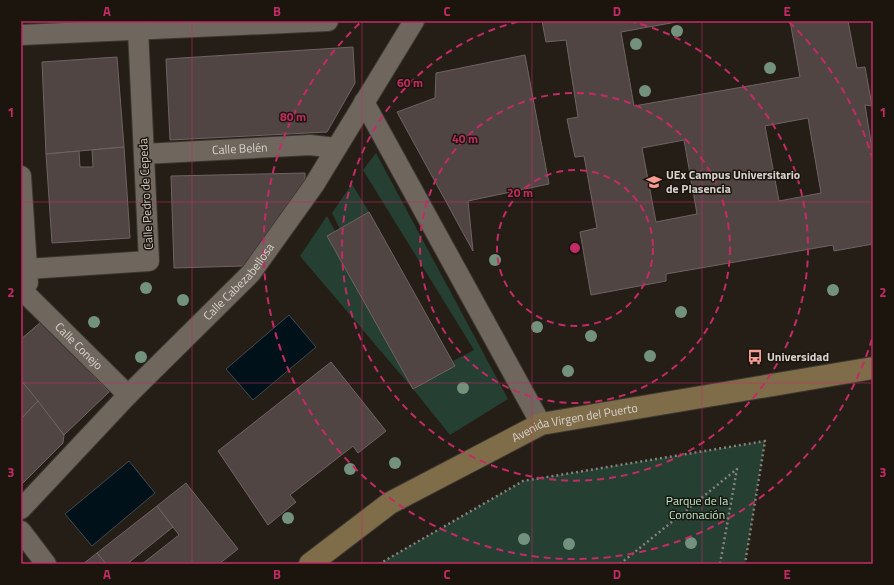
<svg xmlns="http://www.w3.org/2000/svg" width="894" height="585" viewBox="0 0 894 585" font-family="'Titillium Web',sans-serif">
<style>
.green{fill:#253f32}
.water{fill:#001119;stroke:#404b4f}
.building{fill:#514544;stroke:#706363;fill-rule:evenodd}
.lines{fill:none;stroke-linecap:round;stroke-linejoin:round}
.minor-casing{stroke:#3d3833;stroke-width:22}
.secondary-casing{stroke:#3d3833;stroke-width:24}
.path{stroke:#86817a;stroke-width:2.5;stroke-dasharray:2 3;stroke-linecap:butt}
.minor{stroke:#6f675e;stroke-width:20}
.secondary{stroke:#7f6c48;stroke-width:22}
.tree{fill:#73927d}
.grid{fill:none;stroke:#c42b66;stroke-width:1;stroke-opacity:0.55}
.ring{fill:none;stroke:#c42b66;stroke-width:2;stroke-dasharray:7 5}
.labels{text-anchor:middle;stroke-width:3;stroke-linejoin:round;paint-order:stroke}
.street-label{font-size:12px;fill:#d7d2cd;stroke:#1b150d}
.poi-label{font-size:12px;font-weight:bold;fill:#d7d2cd;stroke:#1b150d;text-anchor:start}
.park-label{font-size:12px;fill:#b4f0d1;stroke:#1b150d}
.centre{fill:#c42b66;stroke:#1b150d;stroke-width:2}
.ring-label{font-size:12px;text-anchor:middle;font-weight:bold;fill:#c42b66;stroke:#1b150d;stroke-width:3;stroke-linejoin:round;paint-order:stroke}
.neatline{fill:none;stroke:#c42b66;stroke-width:1.5}
.grid-label{font-size:13px;text-anchor:middle;font-weight:bold;fill:#c42b66}
</style>
<rect width="100%" height="100%" fill="#241e16"/>
<g class="green">
<path d="M376,153L508,399L450,435L413,389L300,256L327,216L335,231L328,236L413,389L455,366L453,361L474,350L363,170Z"/>
<path d="M352,184L369,212L340,229L332,213Z"/>
<path d="M765,441L745,564H379L523,481Z"/>
</g>
<g class="water">
<path d="M289,315L316,347L253,400L226,369Z"/>
<path d="M129,461L155,493L92,546L65,514Z"/>
</g>
<g class="building">
<path d="M542,21H682L621,32L634,106L800,77L790,21H848L857,68L865,67L872,106L865,105L873,155V244L834,251L833,245L666,274V281L591,295L580,232L597,228L584,156L575,157L567,119L578,117L566,40L546,42ZM808,118L821,193L779,201L765,126ZM684,140L697,214L656,222L642,148Z"/>
<path d="M353,47L355,83L327,132L170,140L166,59Z"/>
<path d="M525,55L549,184L468,201L473,251L397,112L435,98L436,73Z"/>
<path d="M117,57L124,147L46,154L42,62Z"/>
<path d="M124,147L130,238L52,243L46,154L79,151L80,167H93L92,150Z"/>
<path d="M305,173V179L243,266L174,268L171,176Z"/>
<path d="M369,212L455,366L413,389L327,236Z"/>
<path d="M41,322L109,392L64,435L21,380V339Z"/>
<path d="M331,362L386,431L358,453L353,446L290,495L296,502L268,525L218,451Z"/>
<path d="M21,380L38,401L21,419Z"/>
<path d="M38,401L64,435L63,443L21,485V419Z"/>
<path d="M186,483L238,549L219,564H142L179,535L157,506Z"/>
<path d="M157,506L173,527L127,564H106L97,553Z"/>
<path d="M97,553L106,564H83Z"/>
</g>
<g class="lines">
<g class="minor-casing">
<g id="minor">
<path d="M21,35L328,21"/>
<path d="M364,102L541,424"/>
<path id="s1" d="M144,154L310,145L336,148"/>
<path d="M21,176L28,283"/>
<path d="M27,269L149,261L138,30"/>
<path id="s2" d="M29,297L128,395"/>
<path id="s3" d="M21,509L128,395L251,273L314,185L414,21"/>
<path d="M21,531L46,564"/>
</g>
</g>
<g class="secondary-casing">
<g id="secondary">
<path id="s4" d="M310,564L390,503L541,424L873,368"/>
</g>
</g>
<g class="path">
<path d="M379,564L523,481L765,441L745,564"/>
<path d="M620,564L737,469L720,564"/>
</g>
<use href="#minor" class="minor"/>
<use href="#secondary" class="secondary"/>
</g>
<g class="tree">
<circle cx="677" cy="31" r="6"/>
<circle cx="636" cy="44" r="6"/>
<circle cx="770" cy="68" r="6"/>
<circle cx="645" cy="91" r="6"/>
<circle cx="495" cy="260" r="6"/>
<circle cx="146" cy="288" r="6"/>
<circle cx="833" cy="290" r="6"/>
<circle cx="183" cy="300" r="6"/>
<circle cx="681" cy="312" r="6"/>
<circle cx="94" cy="322" r="6"/>
<circle cx="537" cy="327" r="6"/>
<circle cx="591" cy="336" r="6"/>
<circle cx="650" cy="356" r="6"/>
<circle cx="141" cy="357" r="6"/>
<circle cx="568" cy="371" r="6"/>
<circle cx="463" cy="388" r="6"/>
<circle cx="395" cy="463" r="6"/>
<circle cx="350" cy="469" r="6"/>
<circle cx="288" cy="518" r="6"/>
<circle cx="524" cy="539" r="6"/>
<circle cx="691" cy="543" r="6"/>
<circle cx="569" cy="544" r="6"/>
</g>
<path class="grid" d="M192,21V564M362,21V564M532,21V564M702,21V564M21,202H873M21,383H873"/>
<g class="ring">
<circle cx="575" cy="248" r="78"/>
<circle cx="575" cy="248" r="155"/>
<path d="M629 21A233 233 0 1 1 521 21"/>
<path d="M872 339A311 311 0 1 1 361 22M789 22A311 311 0 0 1 872 157"/>
</g>
<defs>
<g id="university-bare" transform="scale(1.2)"><path d="M0-5L7-2L0 1L-7-2ZM-4 1L0 2.5L4 1V4Q0 6-4 4Z" fill="#f59c93" stroke="#1b150d" stroke-width="2.5" paint-order="stroke"/></g>
<g id="bus-bare" transform="scale(1.2)"><path d="M-5-6H5V4H4V6H2V4H-2V6H-4V4H-5ZM-3.5-4V0h7V-4ZM-3.5 1.2v1.5H-2V1.2ZM2 1.2v1.5H3.5V1.2Z" fill="#f59c93" stroke="#1b150d" stroke-width="2.5" paint-order="stroke"/></g>
</defs>
<g fill-rule="evenodd">
<use href="#university-bare" x="654" y="182"/>
<use href="#bus-bare" x="755" y="357"/>
</g>
<g class="labels">
<g class="street-label">
<text dy="4" stroke="none"><textPath href="#s1" startOffset="96">Calle Belén</textPath></text>
<text transform="translate(146 194) rotate(-93)" y="4">Calle Pedro de Cepeda</text>
<text dy="4" stroke="none"><textPath href="#s3" startOffset="315">Calle Cabezabellosa</textPath></text>
<text dy="4" stroke="none"><textPath href="#s2" startOffset="70">Calle Conejo</textPath></text>
<text dy="4" stroke="none"><textPath href="#s4" startOffset="304">Avenida Virgen del Puerto</textPath></text>
</g>
<g class="poi-label">
<text x="666" y="179">UEx Campus Universitario<tspan x="666" dy="14">de Plasencia</tspan></text>
<text x="767" y="361">Universidad</text>
</g>
<g class="park-label">
<text x="697" y="505">Parque de la<tspan x="697" dy="14">Coronación</tspan></text>
</g>
</g>
<circle cx="575" cy="248" r="6" class="centre"/>
<g class="ring-label">
<text x="410" y="87">60 m</text>
<text x="293" y="121">80 m</text>
<text x="465" y="143">40 m</text>
<text x="520" y="197">20 m</text>
</g>
<rect width="894" height="585" fill="none" stroke="#1b150d" stroke-width="44"/>
<rect x="22" y="22" width="850" height="541" class="neatline"/>
<g class="grid-label">
<text x="107" y="16">A</text>
<text x="277" y="16">B</text>
<text x="447" y="16">C</text>
<text x="617" y="16">D</text>
<text x="787" y="16">E</text>
<text x="11" y="117">1</text>
<text x="883" y="117">1</text>
<text x="11" y="297">2</text>
<text x="883" y="297">2</text>
<text x="11" y="477">3</text>
<text x="883" y="477">3</text>
<text x="107" y="579">A</text>
<text x="277" y="579">B</text>
<text x="447" y="579">C</text>
<text x="617" y="579">D</text>
<text x="787" y="579">E</text>
</g>
</svg>
